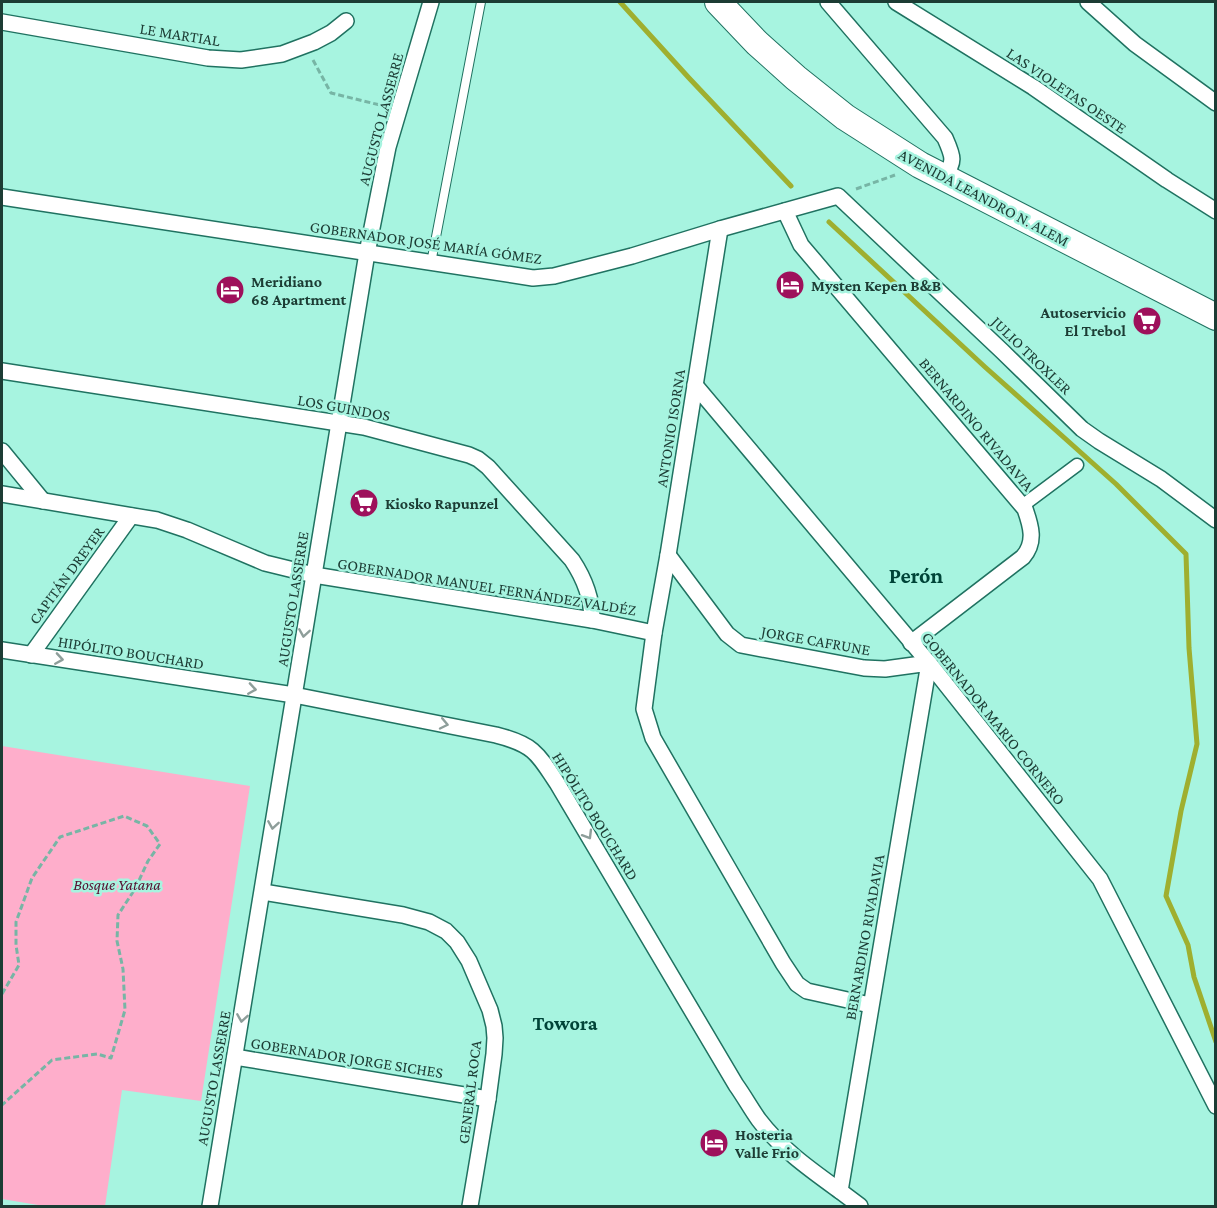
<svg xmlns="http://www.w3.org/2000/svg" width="1217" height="1208" viewBox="0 0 1217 1208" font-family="'Crimson Pro',serif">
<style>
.green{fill:#feaecb}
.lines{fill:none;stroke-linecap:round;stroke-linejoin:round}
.stream{stroke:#9faf2f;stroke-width:5}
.service-casing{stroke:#207261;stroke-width:10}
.pedestrian-casing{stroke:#207261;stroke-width:15}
.minor-casing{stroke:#207261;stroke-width:18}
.trunk-casing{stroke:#207261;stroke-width:28}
.path{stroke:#77b5a5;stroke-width:3;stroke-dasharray:6 3;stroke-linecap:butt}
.service{stroke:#fff;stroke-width:8}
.pedestrian{stroke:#fff;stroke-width:12}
.minor{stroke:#fff;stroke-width:15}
.trunk{stroke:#fff;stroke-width:26}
.oneway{stroke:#8e9e9a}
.labels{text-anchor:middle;stroke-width:5;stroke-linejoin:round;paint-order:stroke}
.street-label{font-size:16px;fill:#1c3c34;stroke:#a7f4e0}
.poi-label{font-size:16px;font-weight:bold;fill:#1c3c34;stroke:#a7f4e0;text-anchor:start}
.park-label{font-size:16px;font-style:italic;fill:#571132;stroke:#a7f4e0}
.quarter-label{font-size:20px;font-weight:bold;fill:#004438;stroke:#a7f4e0}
.district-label{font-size:22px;font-weight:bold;fill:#004438;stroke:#a7f4e0}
</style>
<rect width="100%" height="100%" fill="#a7f4e0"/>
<path class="green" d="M2,746L250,786L201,1101L122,1090L105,1206H44L2,1199Z"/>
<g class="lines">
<g class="stream">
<path d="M620,2L689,78L791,186"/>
<path d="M829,222L985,367L1116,484L1186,554L1189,648L1197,744L1181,811L1166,896L1188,945L1194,977L1216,1042"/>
</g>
<g class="service-casing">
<path id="service" d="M431,263L481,2"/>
</g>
<g class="pedestrian-casing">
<path id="pedestrian" d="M1022,506L1077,465"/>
</g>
<g class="minor-casing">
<g id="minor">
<path d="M828,2L945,138C953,156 956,162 943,178"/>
<path d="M896,2L1033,87L1167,180L1216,211"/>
<path d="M1088,2L1135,44L1216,103"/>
<path d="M2,22L208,58L241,60L282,54L314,42L331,33L346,21"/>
<path d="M2,197L533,278L554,276L632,256L720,229L838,196L1002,351L1082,429L1099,441L1161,479L1216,520"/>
<path d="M785,211L801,245L1025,509C1031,526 1036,542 1023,557L911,643"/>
<path d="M720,229L668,555L654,633L644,709L653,738L783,963L797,984L807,991L870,1005"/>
<path d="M2,371L364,427L469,455L478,459L488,467L572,560C584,578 592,597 592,620"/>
<path d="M695,385L929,663L1100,879L1216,1106"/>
<path d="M2,451L43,501"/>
<path d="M2,494L157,520L187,530L265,563L314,575L592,620L654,633"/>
<path d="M668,555L727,634L741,645L864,668L885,669L929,663L840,1191L860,1206"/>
<path d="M2,650L294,695L496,735C532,744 537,752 557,783L736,1085C744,1096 751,1109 759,1120C781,1149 811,1170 840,1191"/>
<path d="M31,655L131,516"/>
<path d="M263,892L403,915L429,922L446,931L457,942L469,961L490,1010L494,1026L495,1038L494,1054L488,1099L470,1206"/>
<path d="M235,1057L488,1099"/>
<path d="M210,1206L367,253L388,147L431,2"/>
</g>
</g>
<g class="trunk-casing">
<path id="trunk" d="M718,2L757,43L796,78L845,117L920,165L1216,317"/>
</g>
<g class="path">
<path d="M313,60L331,93L384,106"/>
<path d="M856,189L895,175"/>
<path d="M2,994L19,965L16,945V922L32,878L60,837L124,816L147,826L160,844L148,861L135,889L118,915L117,941L123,969L125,1010L111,1058L97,1054L52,1060L2,1105"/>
</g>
<use href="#service" class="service"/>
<use href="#pedestrian" class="pedestrian"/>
<use href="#minor" class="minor"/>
<use href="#trunk" class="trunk"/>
</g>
<defs><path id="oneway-chevron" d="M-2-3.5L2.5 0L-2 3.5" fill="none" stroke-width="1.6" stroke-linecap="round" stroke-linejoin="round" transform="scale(1.5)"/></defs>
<g class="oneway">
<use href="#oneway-chevron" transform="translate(304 633) rotate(99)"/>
<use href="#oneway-chevron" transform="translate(59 659) rotate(9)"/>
<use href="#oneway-chevron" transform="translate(252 689) rotate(9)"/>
<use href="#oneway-chevron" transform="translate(444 724) rotate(12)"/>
<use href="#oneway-chevron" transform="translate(273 825) rotate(99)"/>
<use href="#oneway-chevron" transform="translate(588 835) rotate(59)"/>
<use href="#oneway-chevron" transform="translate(242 1018) rotate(99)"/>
</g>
<defs>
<g id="hotel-disc" transform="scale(1.5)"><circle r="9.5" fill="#9e105b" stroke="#a7f4e0"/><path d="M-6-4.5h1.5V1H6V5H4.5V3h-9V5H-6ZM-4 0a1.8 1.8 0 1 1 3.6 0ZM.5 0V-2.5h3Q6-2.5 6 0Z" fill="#fff"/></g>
<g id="supermarket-disc" transform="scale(1.5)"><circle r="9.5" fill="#9e105b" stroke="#a7f4e0"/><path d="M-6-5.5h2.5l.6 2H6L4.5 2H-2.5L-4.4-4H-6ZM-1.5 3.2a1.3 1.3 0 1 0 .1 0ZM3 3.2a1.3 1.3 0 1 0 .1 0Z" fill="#fff"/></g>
</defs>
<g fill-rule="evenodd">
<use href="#hotel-disc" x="790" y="285"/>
<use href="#hotel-disc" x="230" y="290"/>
<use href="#supermarket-disc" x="1147" y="321"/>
<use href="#supermarket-disc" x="364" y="503"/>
<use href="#hotel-disc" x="714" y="1143"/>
</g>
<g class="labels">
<g class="street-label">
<text transform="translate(180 34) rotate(9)" y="6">LE MARTIAL</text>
<text transform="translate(1067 90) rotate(34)" y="6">LAS VIOLETAS OESTE</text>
<text transform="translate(380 119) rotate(-75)" y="6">AUGUSTO LASSERRE</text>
<text transform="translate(984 197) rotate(28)" y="6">AVENIDA LEANDRO N. ALEM</text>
<text transform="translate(426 242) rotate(8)" y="6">GOBERNADOR JOSÉ MARÍA GÓMEZ</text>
<text transform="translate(1032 355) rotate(44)" y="6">JULIO TROXLER</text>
<text transform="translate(344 407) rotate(10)" y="6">LOS GUINDOS</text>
<text transform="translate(977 424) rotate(50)" y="6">BERNARDINO RIVADAVIA</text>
<text transform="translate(670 428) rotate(-81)" y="6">ANTONIO ISORNA</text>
<text transform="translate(66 575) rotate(-54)" y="6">CAPITÁN DREYER</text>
<text transform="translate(487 586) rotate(9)" y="6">GOBERNADOR MANUEL FERNÁNDEZ VALDÉZ</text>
<text transform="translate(292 599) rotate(-81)" y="6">AUGUSTO LASSERRE</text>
<text transform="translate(816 640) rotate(10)" y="6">JORGE CAFRUNE</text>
<text transform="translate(131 652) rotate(9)" y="6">HIPÓLITO BOUCHARD</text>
<text transform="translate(994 718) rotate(51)" y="6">GOBERNADOR MARIO CORNERO</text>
<text transform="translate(596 816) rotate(58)" y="6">HIPÓLITO BOUCHARD</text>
<text transform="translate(864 937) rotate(-80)" y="6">BERNARDINO RIVADAVIA</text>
<text transform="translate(347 1057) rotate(9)" y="6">GOBERNADOR JORGE SICHES</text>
<text transform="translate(213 1078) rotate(-80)" y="6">AUGUSTO LASSERRE</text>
<text transform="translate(469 1092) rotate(-83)" y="6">GENERAL ROCA</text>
</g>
<g class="poi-label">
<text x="251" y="287">Meridiano<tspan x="251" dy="18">68 Apartment</tspan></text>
<text x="811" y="291">Mysten Kepen B&amp;B</text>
<text x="1126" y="318" text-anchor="end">Autoservicio<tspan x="1126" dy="18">El Trebol</tspan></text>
<text x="385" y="509">Kiosko Rapunzel</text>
<text x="735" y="1140">Hosteria<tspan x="735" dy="18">Valle Frio</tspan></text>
</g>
<g class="park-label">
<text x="117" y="890">Bosque Yatana</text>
</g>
<g class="quarter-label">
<text x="565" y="1030">Towora</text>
</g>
<g class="district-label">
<text x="916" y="583">Perón</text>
</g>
</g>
<rect width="1217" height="1208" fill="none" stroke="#1c3c34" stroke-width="6"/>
</svg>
